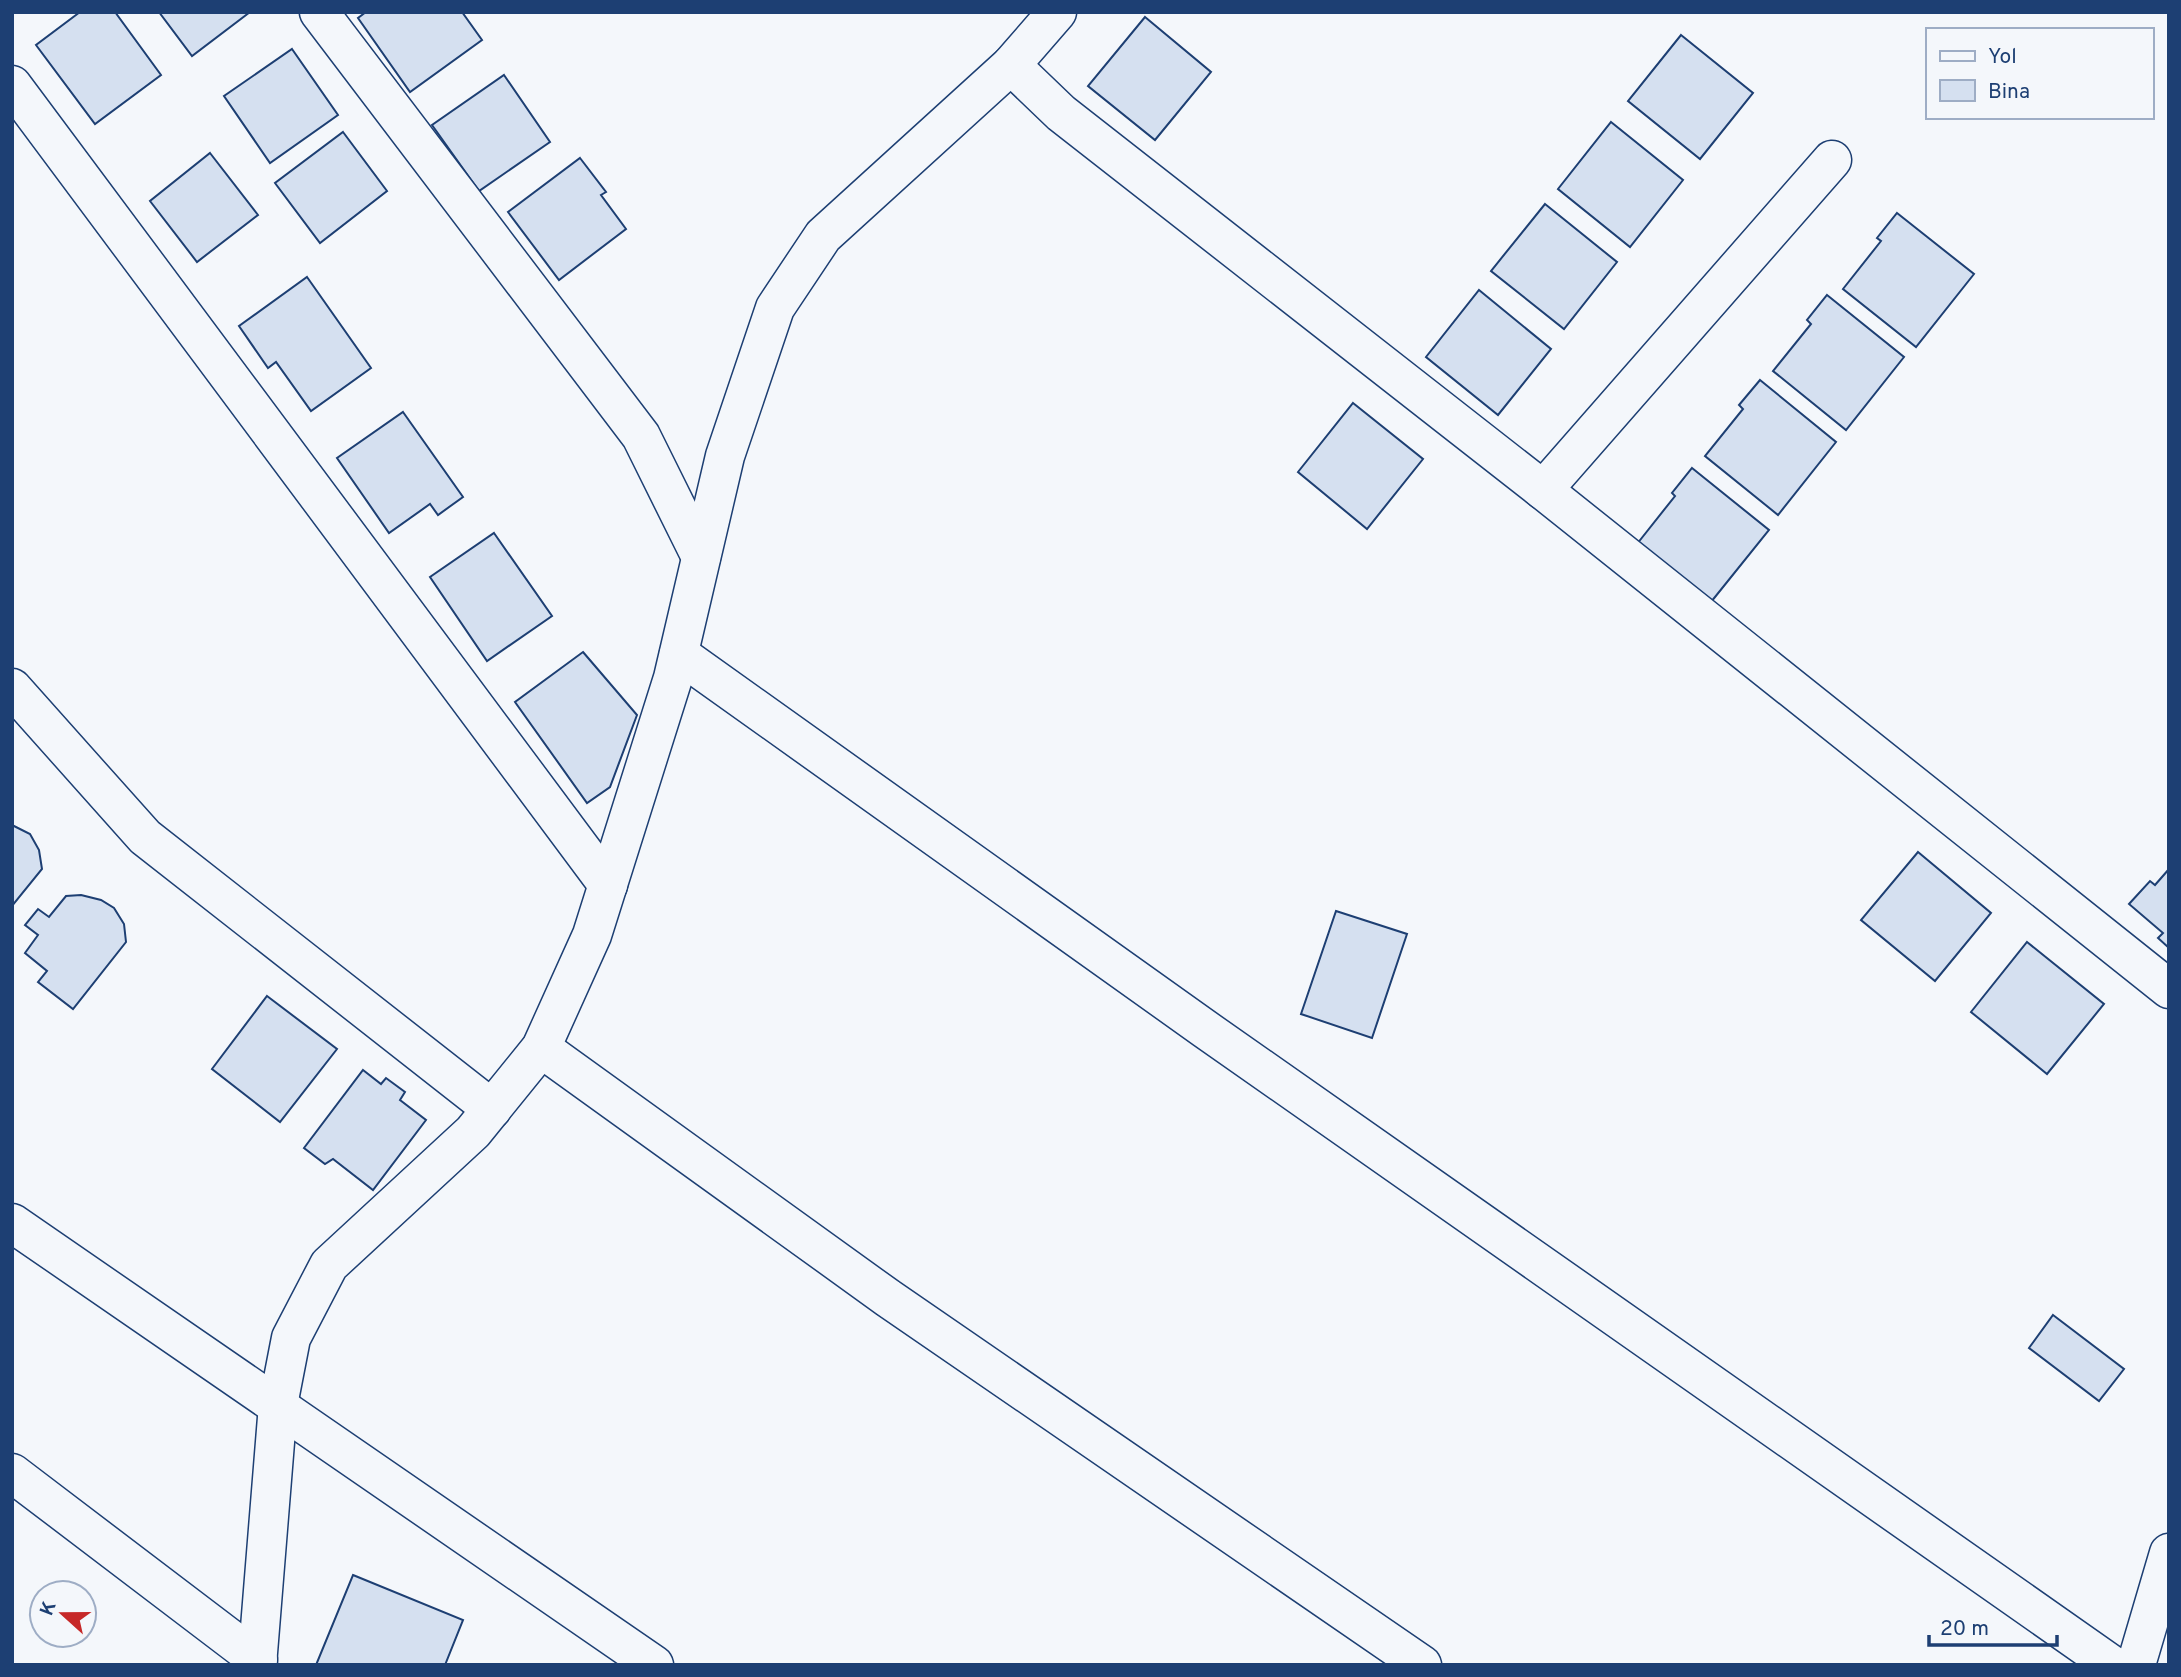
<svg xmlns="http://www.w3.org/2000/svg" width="2181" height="1677" viewBox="0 0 2181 1677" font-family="Overpass,sans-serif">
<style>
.building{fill:#d5e0f0;stroke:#1d3f73;stroke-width:2}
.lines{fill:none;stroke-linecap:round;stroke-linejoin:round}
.minor-casing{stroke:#1d3f73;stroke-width:41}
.minor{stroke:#f4f7fb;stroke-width:38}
</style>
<rect width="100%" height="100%" fill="#f4f7fb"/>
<g class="building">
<path d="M80,12H115L161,75L95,124L36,45Z"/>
<path d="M159,12H250L192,56Z"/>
<path d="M366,12H462L482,40L410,92L358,18Z"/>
<path d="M1145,17L1211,72L1155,140L1088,86Z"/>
<path d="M1681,35L1753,93L1700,159L1628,101Z"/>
<path d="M292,49L338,115L270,163L224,96Z"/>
<path d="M504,75L550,142L479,191L432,125Z"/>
<path d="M1611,122L1683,180L1630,247L1558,189Z"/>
<path d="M343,132L387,191L320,243L275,183Z"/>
<path d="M210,153L258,215L197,262L150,201Z"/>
<path d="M580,158L606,192L601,195L626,229L559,280L508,212Z"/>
<path d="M1545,204L1617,262L1564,329L1491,271Z"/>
<path d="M1897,213L1974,274L1916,347L1843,289L1881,241L1877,238Z"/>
<path d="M307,277L371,368L311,411L276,362L268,368L239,326Z"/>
<path d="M1479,290L1551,349L1498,415L1426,357Z"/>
<path d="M1827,295L1904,357L1846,430L1773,371L1811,324L1807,320Z"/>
<path d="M1760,380L1836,442L1778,515L1705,456L1743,409L1739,405Z"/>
<path d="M1353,403L1423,459L1367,529L1298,472Z"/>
<path d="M403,412L463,497L438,515L430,504L389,533L337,458Z"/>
<path d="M1692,468L1769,530L1711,602L1637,544L1675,496L1672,493Z"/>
<path d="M494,533L552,616L487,661L430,577Z"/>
<path d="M583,652L637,715L610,787L587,803L515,702Z"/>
<path d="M12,825L30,834L39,850L42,869L12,906Z"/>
<path d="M1918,852L1991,913L1935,981L1861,920Z"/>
<path d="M2169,869V948L2158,938L2163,933L2129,904L2150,881L2155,885Z"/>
<path d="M81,895L101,900L114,908L124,924L126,942L73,1009L38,982L47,971L25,953L38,935L25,925L38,909L49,917L66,896Z"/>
<path d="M1336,911L1407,934L1372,1038L1301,1014Z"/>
<path d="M2027,942L2104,1004L2047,1074L1971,1012Z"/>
<path d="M267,996L337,1049L280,1122L212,1069Z"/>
<path d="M363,1070L381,1084L386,1078L405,1092L400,1100L426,1120L373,1190L333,1159L325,1164L304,1148Z"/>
<path d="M2053,1315L2124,1369L2099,1401L2029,1348Z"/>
<path d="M353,1575L463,1620L445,1665H316Z"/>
</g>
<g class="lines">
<g class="minor-casing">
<g id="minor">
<path d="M319,12L641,436L701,557"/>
<path d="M1011,65L1061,113L1543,490L2169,989"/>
<path d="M12,85L608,885"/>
<path d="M1543,490L1832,160"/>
<path d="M679,654L1205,1029L2112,1665"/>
<path d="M12,688L145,837L492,1109"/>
<path d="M541,1048L888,1298L1422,1665"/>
<path d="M12,1223L654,1665"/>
<path d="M12,1473L258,1660"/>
<path d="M257,1665L278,1405L291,1338L329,1265L473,1132L541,1048L592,935L673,678L725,456L775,308L823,236L1011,65L1057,12"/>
<path d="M2136,1665L2169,1553"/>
</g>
</g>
<use href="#minor" class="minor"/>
</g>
<rect width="2181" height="1677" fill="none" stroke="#1d3f73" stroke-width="28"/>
<rect x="1926" y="28" width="228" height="91" fill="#f4f7fb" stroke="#9eadc5" stroke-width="2"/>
<rect x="1940" y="51" width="35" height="10" fill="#f4f7fb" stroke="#9eadc5" stroke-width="2"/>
<text x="1988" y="63" font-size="21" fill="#1d3f73">Yol</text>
<rect x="1940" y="80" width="35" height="21" fill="#d5e0f0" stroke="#9eadc5" stroke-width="2"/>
<text x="1988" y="98" font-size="21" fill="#1d3f73">Bina</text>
<g transform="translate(63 1614) rotate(291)"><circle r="33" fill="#f4f7fb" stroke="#9eadc5" stroke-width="2"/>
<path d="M0-5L12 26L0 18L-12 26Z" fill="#c62828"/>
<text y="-10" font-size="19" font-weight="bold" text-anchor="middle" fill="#1d3f73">K</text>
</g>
<path d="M1929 1635v10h128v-10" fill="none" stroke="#1d3f73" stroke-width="3.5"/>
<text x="1940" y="1635" font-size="21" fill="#1d3f73" stroke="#f4f7fb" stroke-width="5" paint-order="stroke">20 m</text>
</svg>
